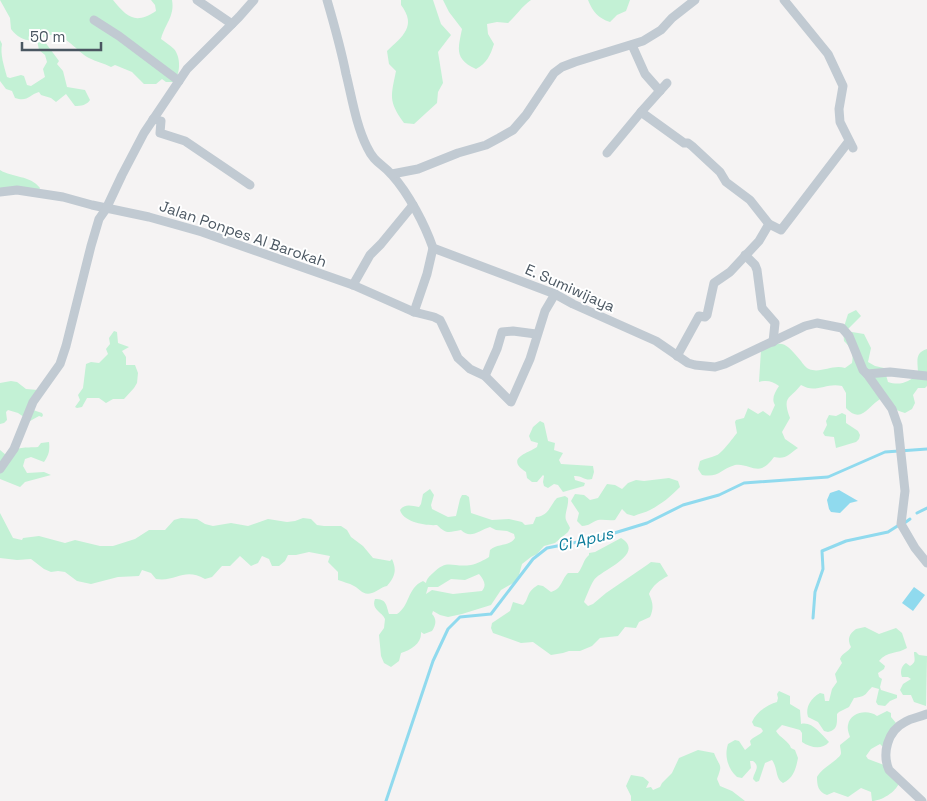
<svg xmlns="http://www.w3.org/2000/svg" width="927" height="801" viewBox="0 0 927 801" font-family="'Space Grotesk',sans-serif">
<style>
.green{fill:#c3f1d5;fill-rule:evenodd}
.water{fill:#90daee}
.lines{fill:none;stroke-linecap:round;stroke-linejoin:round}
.stream{stroke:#90daee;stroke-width:3}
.minor{stroke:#c1cad2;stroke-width:9}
.labels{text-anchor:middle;stroke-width:4;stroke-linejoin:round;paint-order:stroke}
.street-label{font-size:15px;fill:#4a5661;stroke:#fff}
.water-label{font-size:16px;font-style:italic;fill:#0c7c9b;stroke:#fff}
</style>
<rect width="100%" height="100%" fill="#f5f3f3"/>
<g class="green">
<path d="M0,0H113C127,17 135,25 156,11L155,5L151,0H172C175,16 165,24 161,39C165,42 170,45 174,49C181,57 181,75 173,82H166L162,79L156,84H144L132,72L115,65L111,67C104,63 96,62 89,58C74,50 61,26 42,38L59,61L57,64L63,71L67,87L85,90L90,100C87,105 81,106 75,106L66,94L56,102L51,98L41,95L39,92C29,95 28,102 15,98L12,91L6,89L0,81V40L2,44C0,54 4,66 7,77L10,78L21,75L24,76L27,85L31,86L45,77L43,69L47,62L45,55L39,50L37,40C26,42 18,38 11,29L10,18Z"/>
<path d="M401,0H433L441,24L451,35L438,52L443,83L438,92L437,103L414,124L404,123C388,101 391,96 396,71L389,64L387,51C403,36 417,26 401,5Z"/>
<path d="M443,0H531C522,6 516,16 508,23L497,22L487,24L488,34L494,44C490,56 487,63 476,69C454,59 458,49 462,29L449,12Z"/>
<path d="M588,0H630L626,11L617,15L610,22C598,18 593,12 588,0Z"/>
<path d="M0,170C13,178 30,175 40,188L38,192L0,193Z"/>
<path d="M856,310L861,316L846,331L864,334L871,348L868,362L875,366L884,368L888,382C900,386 909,382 918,374C918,362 914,353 927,349V386L925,388H918L913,395L915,403L912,409L905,413C894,410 889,406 882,398C868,405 862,425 846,408V393L842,386C826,382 816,394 801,385C789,400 782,396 790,418L782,432L785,439L798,448C789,454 786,460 774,457C771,461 767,466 762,468C754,471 745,463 735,465C721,469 719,478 702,475L698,469L700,461C706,458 711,458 717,455C721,454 733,438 737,433L735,422L736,420L744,418L748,408L758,414L763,411L770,416L775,405C771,399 775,392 779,386C772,381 767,380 759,382L761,350C783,339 785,342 801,361C803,364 806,368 809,369C820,374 833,364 845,368L852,363C854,352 851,348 844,341L843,330L848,314Z"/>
<path d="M114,331L117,332L118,343L129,347L122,351L126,357V365H135L138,373L137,383L134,388L124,399H113L106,403L99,398H87L82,407L77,408L75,407L80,400L78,395L83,388L86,364L91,362L99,363L108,354L106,349L110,344L109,338Z"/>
<path d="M11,381L17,382L26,389L38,390L33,410L42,413L43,415L42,417L39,416L30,421L18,413L8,410L6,412L7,420L4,423L0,424V383Z"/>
<path d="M842,413L846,415V423L858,431L860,435L859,439L856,442L836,448L834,437L825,436L823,433L827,425L826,421L829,415L836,416Z"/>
<path d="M540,421L544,423L548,441L555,443L554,450L563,453L559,460L561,464L593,466L594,472L592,479C585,481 581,475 574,476L575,480L585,483L584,486L563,492L558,485L554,484L548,488L544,486L543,482L544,476L543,475L537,482H532L527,478L526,472C504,458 529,453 537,447L538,443L531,441L529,436L533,427Z"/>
<path d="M49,442C50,450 49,455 44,462L31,457L25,459L23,466L27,473L44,472L51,475L25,482L20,487L0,479V450L6,455C19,446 24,448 38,447L41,443Z"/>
<path d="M669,478L678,481L680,487C670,497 663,503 650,510C645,513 640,513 634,516L627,514L622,509L615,520C609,521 604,519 598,520C592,522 589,526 582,526L577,521L579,513L571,501L575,494L584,495L590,500L598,498L607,484L615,485L622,489L628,483L636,480L644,481Z"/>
<path d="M430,489L434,495L431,505L432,509L448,517L456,516L460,499L462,495H466L469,497L471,513L492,520L509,519L522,522L525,525L533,524L536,517C549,516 550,505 557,498L565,496L568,498C569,506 564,514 566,520C567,523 569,525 570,528L568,532L555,543L544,546L537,554L531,557L522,564L519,575L515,582L501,590L491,605L462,614L448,617L440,615L433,611L432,614C437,619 436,625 432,631L424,634L421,632C422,643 411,650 401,653L399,661L391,667L384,663L381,656L379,635L384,628L385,619C381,611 371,610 375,599C386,599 386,604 389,614H397C410,606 407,588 423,581L426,583C427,578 429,577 433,573C448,558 452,568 471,565C477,564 484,560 489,557L490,550C498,543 509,547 515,538L514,534L507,531L496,530L490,527C479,530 471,540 461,530C449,532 447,535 437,525C426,526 403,522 400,510C405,503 412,506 419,507L421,504L423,494ZM479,574C484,580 487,585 482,591L453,594L432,590L426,594L428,587H438L451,579L465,580Z"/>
<path d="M0,513L13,538L22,540L23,538L39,536L65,543L75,540L100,546H113L135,539L149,530H165L174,520L181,518L197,519L205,524L213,526L231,523L248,526L268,519L287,522L295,521L303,518L311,519L317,525L324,526H341L347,530L351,537L363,546L373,558L390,561L392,559C397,570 395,577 387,586C381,587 378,591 372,593C363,596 360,589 354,586C349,583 343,582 338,580V572L328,562L330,556L309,552L296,555H288L285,561L279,566H272L269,559L262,556L258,563L251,566L240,556L230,566H222L212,577L205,579C184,567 177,582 156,579L151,573L142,570L139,576L118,577L91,584L77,581L65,572L58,571L51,572L44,569L31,559L17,560L0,558Z"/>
<path d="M621,538C647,554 599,571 594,580C591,584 586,597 584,602L588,606L593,604L606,593L647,565L651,562L660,563L668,576C660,580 652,586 649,594C653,603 654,608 650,617L639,622L636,628L625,627L618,636L600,638L592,646L580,651H569L563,653L551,655L533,642L521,643L493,633L491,628L492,623L510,611L513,602L523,605C530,598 525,593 538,585L543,586L551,592C562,589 561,580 568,573H578C583,567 583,560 589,555V553L595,552Z"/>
<path d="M865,627L879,634L896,628L902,633L907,648C898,654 887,651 879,661L885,666L884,669L878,673L879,677L882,679L880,687L881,690L897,695V698L890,701L885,706L878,705L876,702L879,689L872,687C864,695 867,696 854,698L849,707L839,712L837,714C837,723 838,730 828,732L824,731L818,722L808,717C805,707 811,698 820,693L824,694L825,701H829L832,689L837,682L835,674L842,663L840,659C842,653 848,652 851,647C847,639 849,634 856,629Z"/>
<path d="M914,652H916L919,655L927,656L926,706L914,702L911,695H903L900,690L903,684L911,679L908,677H902C900,672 901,666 906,663L910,666C917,662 914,659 914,652Z"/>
<path d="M779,691L790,696V704L800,710L801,724C812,721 821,734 829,742C822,750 811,748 802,742V733L800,730L782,725L776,731C780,738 789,741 791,748L795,750L798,758C796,768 794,778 783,783C775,779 778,768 772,760L765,763L759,781L756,782L753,779C754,771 761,767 753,761H750L751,768L742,778L737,777C728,769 724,756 728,744L735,740L739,741L745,750L751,745L750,741C754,736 759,736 763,731L761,728L754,726L752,722C756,712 767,705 777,702L778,698L777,694Z"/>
<path d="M887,711L891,713V717L896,723L883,747L880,744L871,749L866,756L868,759L884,765L899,783C896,792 881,801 872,801L871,792L861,788L848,797L834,792L827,795C818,792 817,785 817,777C822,767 841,759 841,753C841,750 840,748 840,745L850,737C849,733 847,730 848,725C850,712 868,709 877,716Z"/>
<path d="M698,750L714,753C720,768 723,763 717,779L720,786L732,791L745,801H631V796L626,786L631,775L643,777L649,782L646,788L651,787L653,790L660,787L662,783L672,773L679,758Z"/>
</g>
<g class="water">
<path d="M839,490L858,501L850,503L840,513L831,512L829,509L827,500L830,493Z"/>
<path d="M914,587L925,595L913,611L902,603Z"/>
</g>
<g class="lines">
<g class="stream">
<path d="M917,513L927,508"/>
<path d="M903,524L910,519"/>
<path d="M813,618L815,592L823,569L822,551L846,541L888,532L899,525"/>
<path d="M386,801L433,661L448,629L460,617L491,614L533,559L547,548L598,538L647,523L683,505L719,495L744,483L828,477L885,452L927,449"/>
</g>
<g class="minor">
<path d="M197,0L232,24"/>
<path d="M327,0C334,24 341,49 346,74C352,98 356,125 367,147C375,164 382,163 392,175C409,194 425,225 433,248L555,294L573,304L656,341L688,363L695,365L715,367L725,364L805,326L817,323L842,328L849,336L863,370L867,374L890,372L927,376"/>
<path d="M784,0L828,54L843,86L839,109L840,122L853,148"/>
<path d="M94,20L119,36L179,81"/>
<path d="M632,45L645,74L660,91"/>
<path d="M641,112L667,83"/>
<path d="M153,119L161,121L160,133L185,141L250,185"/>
<path d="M607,153L641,112L684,143H688L692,146L720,172L726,182L750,200L769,224L781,230L849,141"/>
<path d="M392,174L418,169L458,153L486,145L499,138L513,130L526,115L554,73L562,67L575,62L643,41L661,30L672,18L695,0"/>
<path d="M0,192L17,190L63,197L92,205L149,217L202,232L353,285L414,312L434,317L440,320L442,324L458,358L470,369L485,376L511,402L530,359L545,311L555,294"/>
<path d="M745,255L755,265L757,270L762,308L775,323L773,342"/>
<path d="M353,285L370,255L381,244L413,205"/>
<path d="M414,312L427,274L433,248"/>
<path d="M677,356L699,316L705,317L707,315L714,283L730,272L759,241L769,224"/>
<path d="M867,374L892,409L898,426L905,491L901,524L915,548L927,563"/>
<path d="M485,376L497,349L502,332L513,331L536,334"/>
<path d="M0,469L14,449L33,402L60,364L66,346L91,246L99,219L106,209L122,175L144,133L187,69L239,17L254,0"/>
<path d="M922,801L889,770C882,754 887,731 905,722C911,718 920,717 927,714"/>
</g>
</g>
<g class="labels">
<g class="street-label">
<text transform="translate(243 234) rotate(19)" y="5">Jalan Ponpes Al Barokah</text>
<text transform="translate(570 288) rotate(24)" y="5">E. Sumiwijaya</text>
</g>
<g class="water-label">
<text transform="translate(585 539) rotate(-13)" y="6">Ci Apus</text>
</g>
</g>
<path d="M22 42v8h79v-8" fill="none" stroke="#4a5661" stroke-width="2.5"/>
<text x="30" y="42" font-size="15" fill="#4a5661" stroke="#ffffff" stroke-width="4" paint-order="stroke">50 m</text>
</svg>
